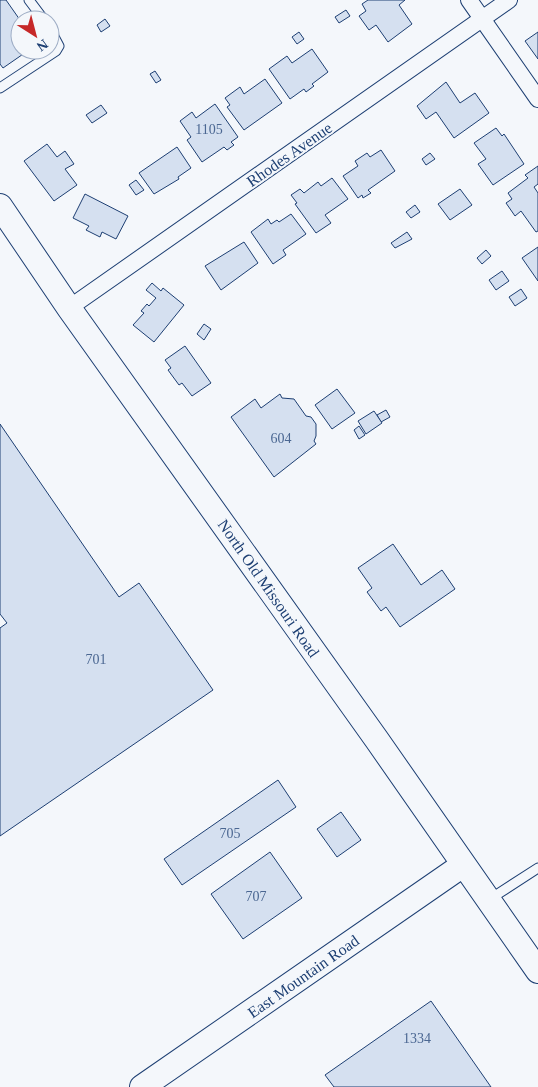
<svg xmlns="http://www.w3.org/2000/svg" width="538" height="1087" viewBox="0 0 538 1087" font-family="'Times New Roman',serif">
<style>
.building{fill:#d5e0f0;stroke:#1d3f73}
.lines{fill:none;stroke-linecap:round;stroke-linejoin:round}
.lane-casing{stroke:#1d3f73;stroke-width:11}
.street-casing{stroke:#1d3f73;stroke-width:18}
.secondary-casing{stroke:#1d3f73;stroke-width:26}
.lane{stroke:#f4f7fb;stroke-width:9}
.street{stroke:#f4f7fb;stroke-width:16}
.secondary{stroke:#f4f7fb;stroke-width:24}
.labels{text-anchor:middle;stroke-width:4;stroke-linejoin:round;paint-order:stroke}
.number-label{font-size:14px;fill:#4b6792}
.street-label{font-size:16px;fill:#1d3f73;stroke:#f4f7fb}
</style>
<rect width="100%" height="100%" fill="#f4f7fb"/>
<g class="building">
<path d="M0,0H6L20,20V50H29L3,68L0,64Z"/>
<path d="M368,0H405L399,5L412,24L388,42L376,25L369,30L359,16L366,11L362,4Z"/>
<path d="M346,10L350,16L339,23L335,17Z"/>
<path d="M105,19L110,26L101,32L97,25Z"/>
<path d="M299,32L304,39L297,44L292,37Z"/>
<path d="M538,32V59L525,41Z"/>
<path d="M312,49L328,72L312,84L314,86L306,92L304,89L290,99L269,69L287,56L292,63Z"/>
<path d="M155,71L161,80L156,83L150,74Z"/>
<path d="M265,79L282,103L244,130L227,107L230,105L225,98L240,87L244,94Z"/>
<path d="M446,82L460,103L475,93L489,113L454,138L436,112L426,119L417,106Z"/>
<path d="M215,104L238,137L231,142L234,145L227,150L224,147L202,162L187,140L191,137L180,121L192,112L196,118Z"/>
<path d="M101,105L107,113L92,123L86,115Z"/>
<path d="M496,128L502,136L504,134L524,164L493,185L478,164L486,159L474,143Z"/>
<path d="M47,144L57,157L65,151L74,164L65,169L77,185L54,201L24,161Z"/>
<path d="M177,147L191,168L178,177L179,179L154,194L139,173Z"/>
<path d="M381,150L395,171L368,190L371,193L363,198L362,195L358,198L343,176L358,166L355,161L367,153L370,157Z"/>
<path d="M430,153L435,159L426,165L422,159Z"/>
<path d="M538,166V184L534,187L538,193V231L536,232L521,211L515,216L506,203L512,199L508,193L528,178L525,175Z"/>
<path d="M332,178L348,199L325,215L331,223L316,233L295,204L297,203L291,195L300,189L304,193L318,182L321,186Z"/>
<path d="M136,180L144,190L136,195L129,185Z"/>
<path d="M460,189L472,205L450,220L438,204Z"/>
<path d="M85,194L128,216L116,239L102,232L100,237L86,230L89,226L73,218Z"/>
<path d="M415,205L420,212L411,218L406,212Z"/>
<path d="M291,214L306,234L283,250L286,255L273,264L251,232L268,219L271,224L277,220L279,222Z"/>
<path d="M407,232L412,239L395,248L391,243Z"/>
<path d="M244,242L258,263L221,290L205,266Z"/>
<path d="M538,247V281L522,258Z"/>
<path d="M486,250L491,256L482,264L477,258Z"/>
<path d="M502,271L509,281L496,290L489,280Z"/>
<path d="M152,283L161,291L163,288L184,305L154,342L133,325L144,313L141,311L147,304L149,306L156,298L146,290Z"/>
<path d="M521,289L527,298L515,306L509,297Z"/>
<path d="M204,324L211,329L204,340L197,334Z"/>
<path d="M185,346L211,383L192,396L182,383L179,385L168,370L171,368L165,360Z"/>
<path d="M337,389L355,413L332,429L315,405Z"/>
<path d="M280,394L282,398L294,399L306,416L311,417L316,424V436L314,441L316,444L274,477L231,417L255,399L261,408Z"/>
<path d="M386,410L390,417L381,422L377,415Z"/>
<path d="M374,411L382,423L366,434L358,421Z"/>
<path d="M0,424L119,597L139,583L213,690L0,836V628L7,623L0,614Z"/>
<path d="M359,426L365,435L359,439L354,430Z"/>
<path d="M393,544L421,585L442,570L455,589L400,627L386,607L381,611L367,592L372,588L358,568Z"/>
<path d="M278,780L296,807L182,885L164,859Z"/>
<path d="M341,812L361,840L337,857L317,829Z"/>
<path d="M270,852L302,898L243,939L211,894Z"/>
<path d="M431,1001L491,1087H334L325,1075Z"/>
</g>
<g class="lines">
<g class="lane-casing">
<g id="lane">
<path d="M29,0L44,20"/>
<path d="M0,88L56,51L59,46L50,29"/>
<path d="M490,899L538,868"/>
</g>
</g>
<g class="street-casing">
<g id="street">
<path d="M469,0L538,99"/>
<path d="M69,308L509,0"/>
</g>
</g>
<g class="secondary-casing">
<g id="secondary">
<path d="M0,206L69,308L377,740L538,971"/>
<path d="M142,1087L463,865"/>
</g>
</g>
<use href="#lane" class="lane"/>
<use href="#street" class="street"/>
<use href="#secondary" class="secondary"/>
</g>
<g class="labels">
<g class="number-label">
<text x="209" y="134">1105</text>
<text x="281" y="443">604</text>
<text x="96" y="664">701</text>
<text x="230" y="838">705</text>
<text x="256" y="901">707</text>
<text x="417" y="1043">1334</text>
</g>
<g class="street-label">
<text transform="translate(289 154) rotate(-35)" y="6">Rhodes Avenue</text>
<text transform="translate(269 588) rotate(55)" y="6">North Old Missouri Road</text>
<text transform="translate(303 976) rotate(-35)" y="6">East Mountain Road</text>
</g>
</g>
<g transform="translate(35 35) rotate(144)"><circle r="24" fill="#f4f7fb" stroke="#9eadc5"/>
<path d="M0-4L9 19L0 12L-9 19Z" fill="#c62828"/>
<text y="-8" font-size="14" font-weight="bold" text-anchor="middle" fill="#1d3f73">N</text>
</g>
</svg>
